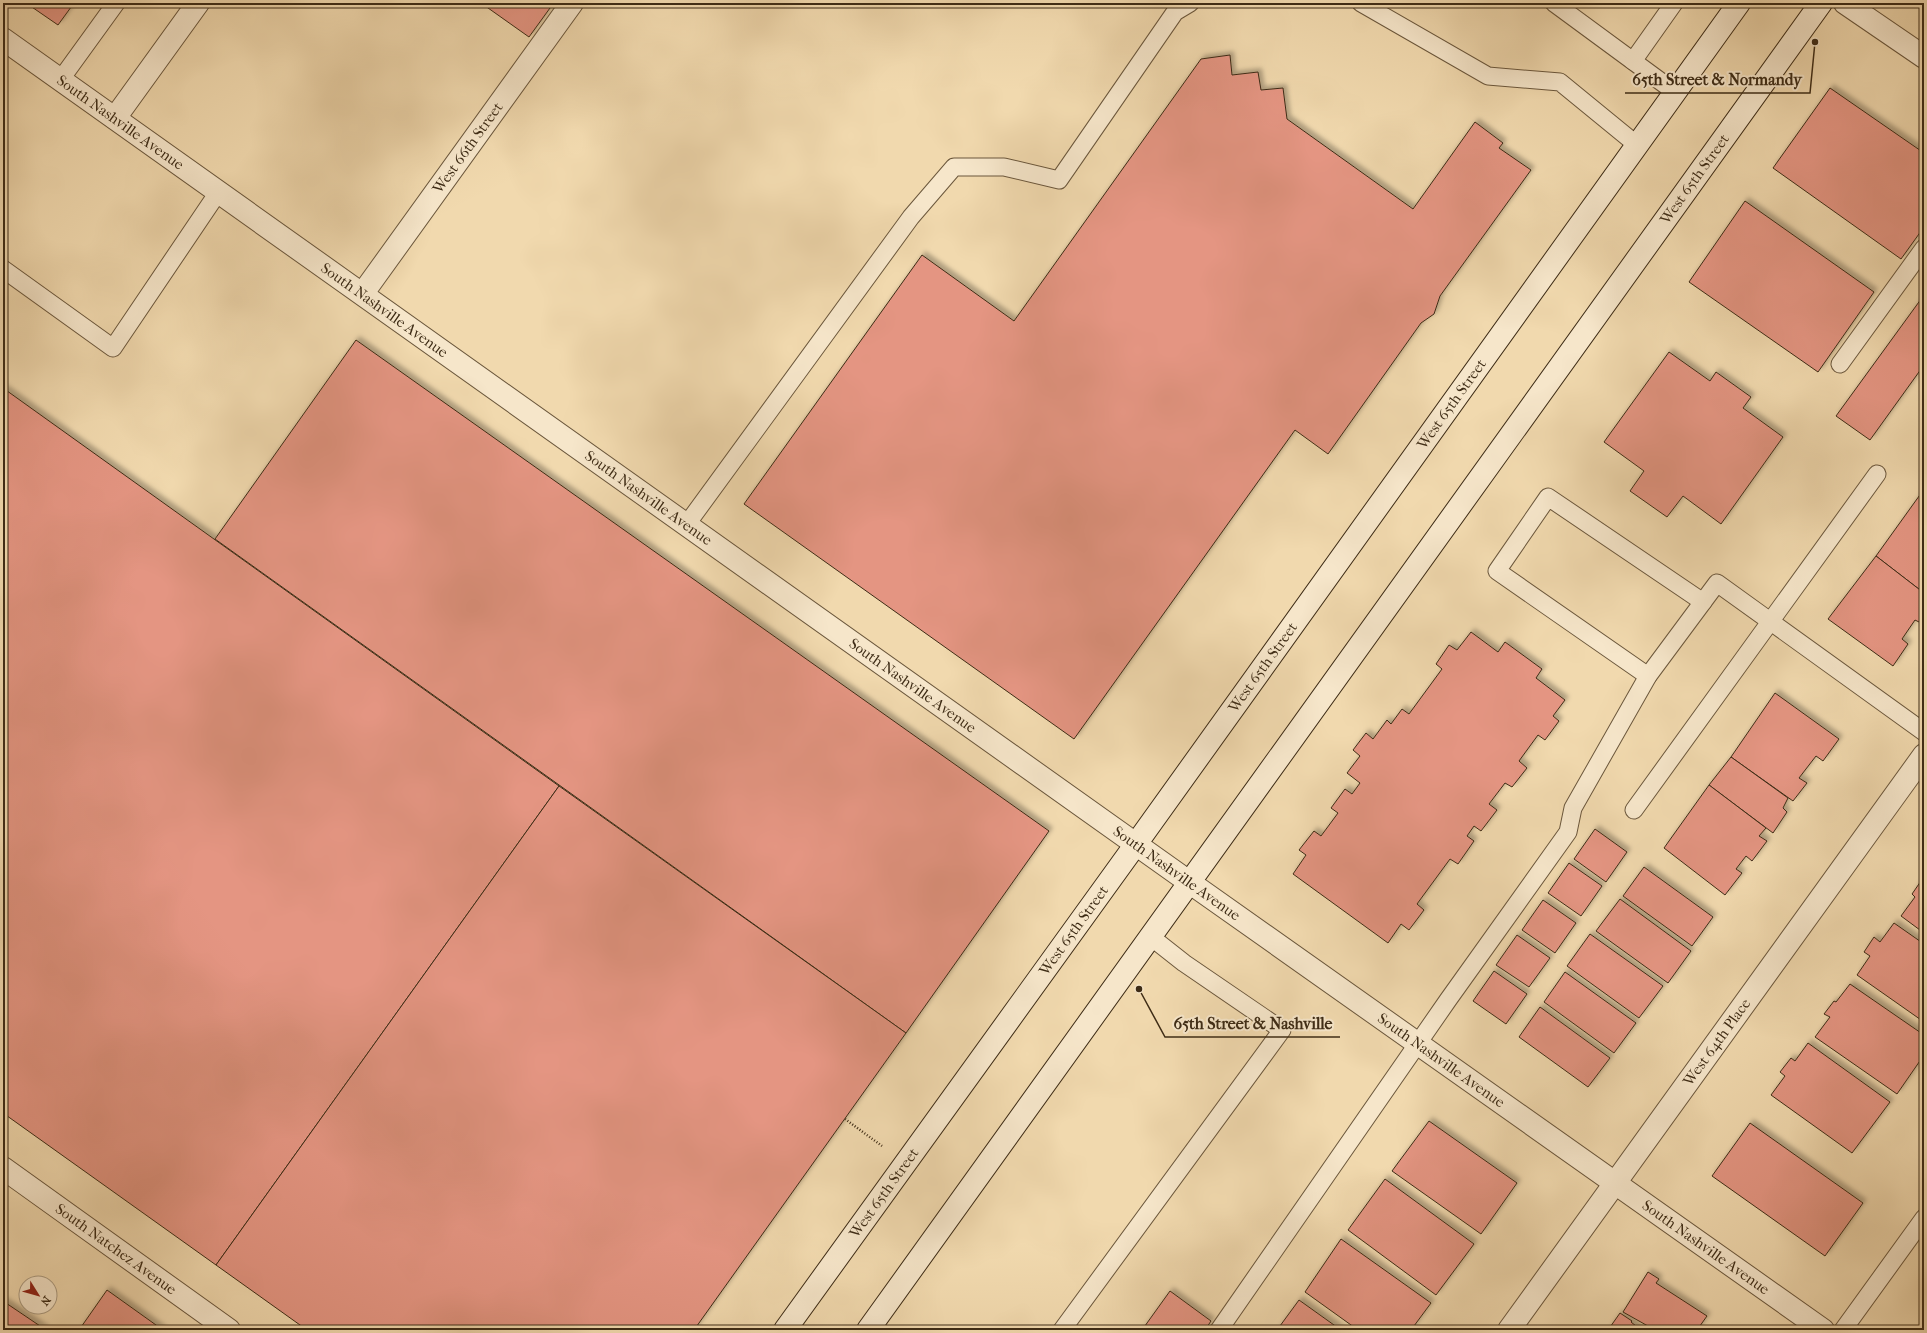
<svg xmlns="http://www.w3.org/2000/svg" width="1927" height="1333" viewBox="0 0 1927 1333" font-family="'IM FELL French Canon',serif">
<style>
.building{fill:#e49582;stroke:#3e2c16;filter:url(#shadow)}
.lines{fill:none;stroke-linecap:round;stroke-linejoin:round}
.lane-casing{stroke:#6b573c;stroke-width:19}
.street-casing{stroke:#6b573c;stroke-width:24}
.secondary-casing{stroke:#3e2c16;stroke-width:24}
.path{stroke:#3e2c16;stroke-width:2.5;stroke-dasharray:1 2;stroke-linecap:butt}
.lane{stroke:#f6e6ca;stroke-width:17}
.street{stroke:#f6e6ca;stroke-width:22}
.secondary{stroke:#f6e6ca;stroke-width:22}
.labels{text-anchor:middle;stroke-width:4;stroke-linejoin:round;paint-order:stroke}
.street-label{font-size:15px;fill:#3e2c16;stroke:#f6e6ca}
.leader{fill:none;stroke:#3e2c16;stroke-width:1.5}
.callout-dot{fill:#3e2c16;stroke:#f6e6ca;stroke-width:1.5}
.callout-label{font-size:16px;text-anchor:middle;font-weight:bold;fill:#3e2c16;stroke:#f6e6ca;stroke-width:4;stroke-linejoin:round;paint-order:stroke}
</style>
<defs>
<filter id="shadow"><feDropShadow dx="3.5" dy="-3.5" stdDeviation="2" flood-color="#0004"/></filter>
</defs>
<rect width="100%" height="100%" fill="#f1d9ae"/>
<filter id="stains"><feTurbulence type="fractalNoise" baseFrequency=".005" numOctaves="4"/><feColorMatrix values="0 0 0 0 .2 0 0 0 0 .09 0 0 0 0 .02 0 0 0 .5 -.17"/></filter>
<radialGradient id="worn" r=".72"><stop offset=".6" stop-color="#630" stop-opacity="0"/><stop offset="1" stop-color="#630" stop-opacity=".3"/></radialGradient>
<g class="building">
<path d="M26,3H74L58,25Z"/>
<path d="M481,3H542L550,8L529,37Z"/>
<path d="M1230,55L1232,75L1258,72L1261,90L1283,88L1287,119L1413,209L1475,122L1503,143L1499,148L1531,170L1440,296L1434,314L1421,323L1328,454L1295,430L1074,739L744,504L922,255L1014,321L1201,59Z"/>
<path d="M1830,88L1924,153V227L1901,259L1773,168Z"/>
<path d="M1745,201L1874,292L1818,372L1689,282Z"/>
<path d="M1924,295V365L1870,440L1836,416Z"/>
<path d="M356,340L1049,831L906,1033L215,539Z"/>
<path d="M1669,352L1710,381L1716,372L1751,397L1743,408L1783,437L1721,524L1683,496L1667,517L1630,491L1644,471L1604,442Z"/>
<path d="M3,388L559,786L216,1265L3,1113Z"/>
<path d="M1922,492L1924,494V593L1876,556Z"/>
<path d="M1876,556L1924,593V622L1923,624L1915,620L1902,639L1908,644L1893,666L1828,619Z"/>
<path d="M1471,632L1498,652L1505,642L1542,669L1536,678L1565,700L1553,716L1559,721L1545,740L1538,735L1519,761L1527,768L1512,787L1505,783L1489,804L1497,810L1481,831L1474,826L1467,836L1474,841L1458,864L1450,859L1417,904L1424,910L1409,930L1401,924L1388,943L1293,874L1306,855L1299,850L1314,831L1321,836L1338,813L1331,808L1345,789L1352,794L1360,783L1347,773L1360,756L1353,750L1366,733L1373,739L1387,720L1391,724L1402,709L1409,714L1442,669L1436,664L1449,645L1457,650Z"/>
<path d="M1775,693L1839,739L1823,761L1816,756L1799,778L1807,783L1793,801L1731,757Z"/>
<path d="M1731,757L1788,798L1783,808L1787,812L1773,833L1709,785Z"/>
<path d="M1709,785L1766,828L1759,836L1767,841L1752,861L1746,856L1736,869L1742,873L1725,895L1664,848Z"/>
<path d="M559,786L906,1033L694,1330H307L216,1265Z"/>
<path d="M1595,829L1627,852L1606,882L1574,859Z"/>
<path d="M1569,863L1602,886L1581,916L1548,893Z"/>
<path d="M1644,867L1713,917L1692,946L1623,896Z"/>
<path d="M1921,881L1922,883L1924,881V933L1901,916L1915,897L1912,894Z"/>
<path d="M1620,899L1691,951L1668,983L1596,931Z"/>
<path d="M1543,900L1576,923L1555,953L1522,930Z"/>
<path d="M1894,923L1924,944V1022L1857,975L1870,956L1864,952L1874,937L1880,942Z"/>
<path d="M1590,934L1663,986L1639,1018L1567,966Z"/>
<path d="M1517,935L1550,958L1529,987L1496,965Z"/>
<path d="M1494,971L1527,994L1506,1024L1473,1001Z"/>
<path d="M1565,972L1636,1023L1614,1053L1544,1002Z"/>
<path d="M1850,984L1924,1035V1055L1897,1094L1815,1037L1830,1017L1824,1014L1834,1001L1836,1002Z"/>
<path d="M1540,1007L1610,1058L1588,1087L1519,1037Z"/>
<path d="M1808,1043L1890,1102L1852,1153L1771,1095L1785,1076L1780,1072L1791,1058L1795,1061Z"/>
<path d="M1429,1121L1517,1183L1481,1234L1392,1171Z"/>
<path d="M1750,1123L1863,1203L1825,1256L1712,1176Z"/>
<path d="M1385,1179L1474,1244L1436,1295L1348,1230Z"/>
<path d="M1341,1239L1431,1303L1411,1330H1358L1305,1292Z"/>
<path d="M1648,1272L1659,1279L1656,1283L1707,1316L1697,1330H1655L1623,1312Z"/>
<path d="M107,1290L163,1330H79Z"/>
<path d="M1170,1291L1211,1321L1205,1330H1142Z"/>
<path d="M1299,1300L1341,1330H1277Z"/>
<path d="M3,1301L46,1330H3Z"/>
<path d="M1620,1313L1632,1321L1631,1322L1641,1330H1608Z"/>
</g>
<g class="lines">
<g class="lane-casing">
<g id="lane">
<path d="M1361,3L1488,76L1560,82L1637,145"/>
<path d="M1554,3L1675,92"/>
<path d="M1633,61L1674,3"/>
<path d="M61,79L116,3"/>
<path d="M3,269L113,348L219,191"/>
<path d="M1840,364L1924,248"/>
<path d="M687,524L911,217L954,167H1004L1059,180L1175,12L1190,3"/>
<path d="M1648,676L1497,571L1548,497L1703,602"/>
<path d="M1634,810L1877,474"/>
<path d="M1062,1330L1282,1030L1184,963L1151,937"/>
<path d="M1219,1330L1448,1000L1568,832L1573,808L1648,676L1717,583L1924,732"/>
<path d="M1843,1330L1924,1218"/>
</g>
</g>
<g class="street-casing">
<g id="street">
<path d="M1845,3L1924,57"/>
<path id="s1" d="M3,39L1189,882L1823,1330"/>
<path d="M115,118L198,3"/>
<path id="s2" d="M363,293L572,3"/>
<path id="s3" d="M3,1168L229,1330"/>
<path id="s4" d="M1509,1330L1924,755"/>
</g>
</g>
<g class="secondary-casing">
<g id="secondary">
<path id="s5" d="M785,1330L1136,844L1739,3"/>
<path id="s6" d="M868,1330L1821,3"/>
</g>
</g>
<path class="path" d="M845,1119L882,1146"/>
<use href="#lane" class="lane"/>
<use href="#street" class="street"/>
<use href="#secondary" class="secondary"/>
</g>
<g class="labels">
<g class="street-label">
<text dy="5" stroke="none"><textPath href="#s1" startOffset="144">South Nashville Avenue</textPath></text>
<text dy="5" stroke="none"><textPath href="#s2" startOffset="179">West 66th Street</textPath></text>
<text dy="5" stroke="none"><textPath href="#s6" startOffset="1417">West 65th Street</textPath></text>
<text dy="5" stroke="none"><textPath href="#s1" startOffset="468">South Nashville Avenue</textPath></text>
<text dy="5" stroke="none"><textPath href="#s5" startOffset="1141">West 65th Street</textPath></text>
<text dy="5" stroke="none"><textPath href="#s1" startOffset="792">South Nashville Avenue</textPath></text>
<text dy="5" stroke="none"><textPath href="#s5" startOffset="817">West 65th Street</textPath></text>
<text dy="5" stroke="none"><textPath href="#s1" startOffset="1116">South Nashville Avenue</textPath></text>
<text dy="5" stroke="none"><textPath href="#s1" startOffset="1440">South Nashville Avenue</textPath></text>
<text dy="5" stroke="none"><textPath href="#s5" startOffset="493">West 65th Street</textPath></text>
<text dy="5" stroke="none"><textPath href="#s4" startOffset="355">West 64th Place</textPath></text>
<text dy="5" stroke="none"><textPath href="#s1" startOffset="1764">South Nashville Avenue</textPath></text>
<text dy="5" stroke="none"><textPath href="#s5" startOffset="169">West 65th Street</textPath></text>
<text dy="5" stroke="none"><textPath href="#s1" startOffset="2088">South Nashville Avenue</textPath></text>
<text dy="5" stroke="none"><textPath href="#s3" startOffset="139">South Natchez Avenue</textPath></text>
</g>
</g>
<path class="leader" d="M1815 42L1810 93H1625M1139 989L1165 1037H1340"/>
<g class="callout-dot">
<circle cx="1815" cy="42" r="4"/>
<circle cx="1139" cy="989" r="4"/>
</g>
<g class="callout-label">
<text x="1717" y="85">65th Street &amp; Normandy</text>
<text x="1253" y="1029">65th Street &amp; Nashville</text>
</g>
<rect width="1927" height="1333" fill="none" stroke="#f1d9ae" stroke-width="16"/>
<rect x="4" y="4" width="1919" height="1325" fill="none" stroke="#3e2c16" stroke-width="2"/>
<rect x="8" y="8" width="1911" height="1317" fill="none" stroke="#3e2c16"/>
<g transform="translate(38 1295) rotate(127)"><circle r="19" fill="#f6e6ca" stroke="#ac9c82"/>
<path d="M0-3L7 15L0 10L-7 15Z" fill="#8f2418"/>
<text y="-6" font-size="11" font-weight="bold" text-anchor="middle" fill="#3e2c16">N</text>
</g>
<rect width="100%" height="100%" filter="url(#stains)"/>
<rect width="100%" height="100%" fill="url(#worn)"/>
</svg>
